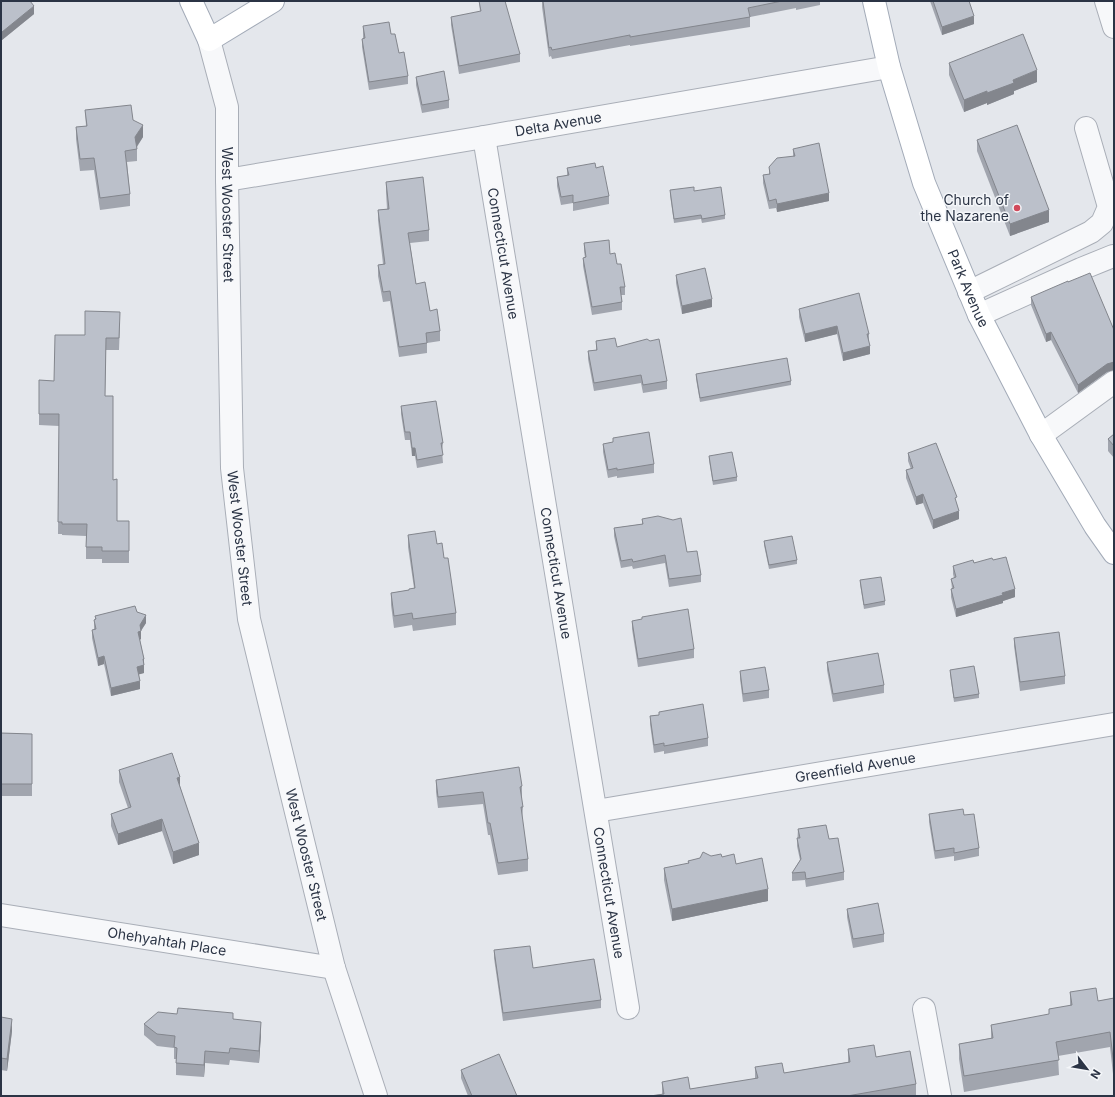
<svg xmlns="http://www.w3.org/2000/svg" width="1115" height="1097" viewBox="0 0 1115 1097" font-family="Inter,sans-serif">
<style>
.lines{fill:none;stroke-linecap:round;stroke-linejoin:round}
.minor-casing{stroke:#a9aeb7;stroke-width:24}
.major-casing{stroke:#a3abb8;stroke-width:24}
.minor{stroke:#f7f8fa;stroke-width:22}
.major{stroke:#fff;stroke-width:22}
.wall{fill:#a1a5ae}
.shaded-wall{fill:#83868d}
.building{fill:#bbc0ca;stroke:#83868d}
.poi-dot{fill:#d1495b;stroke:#f4f6f9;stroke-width:1.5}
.labels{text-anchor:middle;stroke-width:3;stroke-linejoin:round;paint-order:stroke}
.street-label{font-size:14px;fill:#2b3445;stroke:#f4f6f9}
.poi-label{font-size:14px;fill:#2b3445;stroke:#f4f6f9;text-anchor:end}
</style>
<rect width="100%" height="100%" fill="#e4e7ec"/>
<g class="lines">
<g class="minor-casing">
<g id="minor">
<path d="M1106,1L1114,27"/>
<path id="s1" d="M209,40L227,107V180L232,468L249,619L334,968L376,1096"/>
<path id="s2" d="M484,137L628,1008"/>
<path id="s3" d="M227,180L484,137L889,67"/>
<path d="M969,292L1091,232L1102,223L1109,207L1086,128"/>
<path d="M979,315L1081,269L1113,256"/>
<path d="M1041,435L1114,382"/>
<path id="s4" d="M596,811L1114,724"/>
<path id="s5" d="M1,915L334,968"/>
<path d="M924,1009L940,1096"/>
</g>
</g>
<g class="major-casing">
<g id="major">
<path d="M191,1L209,40L273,1"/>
<path id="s6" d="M874,1L889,67L924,183L979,315L1041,435L1095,526L1114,553"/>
</g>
</g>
<use href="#minor" class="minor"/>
<use href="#major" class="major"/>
</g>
<g class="wall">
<path d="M1,1L34,14L2,40L1,39Z"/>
<path d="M479,1L520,54V62L459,74L451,25V17L480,12Z"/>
<path d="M542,1H820V5L796,10V8L750,17V27L630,46V45L552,59L551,56L549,57L542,7Z"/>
<path d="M930,1H969L974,24L942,35Z"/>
<path d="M363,26L391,34L408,76V84L369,90L362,47V39H363Z"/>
<path d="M949,63L1037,82L1014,91V94L987,105V103L964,112L949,75Z"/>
<path d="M416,77L449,100V108L422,113L416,85Z"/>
<path d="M85,110L133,120L143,137L137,147V161L127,162L130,194V206L100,210L94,170L80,171L76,139V127L86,126Z"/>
<path d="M977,140L1049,222L1010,236L977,151Z"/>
<path d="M793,149L829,201L777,212L776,208L769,209L763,183V175L769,174V167L793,157Z"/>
<path d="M567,168H596L609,196V204L573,211V203L561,205L557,186V177L567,176Z"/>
<path d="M386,182L429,230V241L410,243L416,284L440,331V341L427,343V353L399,357L390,301L383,302L378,276V265L383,264L378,220V210L387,209L386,192Z"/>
<path d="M670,190L694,191L725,215V219L702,223L701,219L674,223L670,195Z"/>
<path d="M584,243L610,254L617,264L625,287V295H621L622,302V310L592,315L583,266V258H585L584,251Z"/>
<path d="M676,275L712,307L682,314L676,283Z"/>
<path d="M1031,297L1114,330V370L1107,372L1078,393L1051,340L1046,342L1031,305Z"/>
<path d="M799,309L869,334V342L870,354L843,361L837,334L805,342L799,317Z"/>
<path d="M120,323L119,350H106L105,396L113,480L117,521H129V563H102V559H86V536L62,535V534H58L59,426L39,425V380L54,381L85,335Z"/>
<path d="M596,341L617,347L667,381V389L643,393L641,383L594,391L588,359V351L596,350Z"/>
<path d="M696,374L791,381V385L700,402L696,379Z"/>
<path d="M401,406L443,443L442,451L443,463L417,468L415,456H412L410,440H405L401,414Z"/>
<path d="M1114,434V458L1108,451V439Z"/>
<path d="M613,438L654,464V473L617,478V476L608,478L603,452V444L613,442Z"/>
<path d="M908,453L957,504L959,519L933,529L923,503L916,505L906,478V470L911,469L908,461Z"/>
<path d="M709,456L737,477V481L713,485L709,460Z"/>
<path d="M642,519L687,552L701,575V582L669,587L665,563L633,569L632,566L621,568L614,536V528L642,524Z"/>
<path d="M408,535L437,544L444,558L456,613V625L413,631L412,625L394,628L391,605V593L409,590L414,588L408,547Z"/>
<path d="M764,541L797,560V564L769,569L764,545Z"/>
<path d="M993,560L1015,597L1003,601V603L956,617L951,597V589H952L951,579L954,578L953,574V566Z"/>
<path d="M860,580L885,601V605L864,609L860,584Z"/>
<path d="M137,612L146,623L141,631V639L140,640L144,659V673L139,674L140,689L111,696L104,664L98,666L92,638V630H94V620L95,619V616Z"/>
<path d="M632,621L694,649V658L638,667L632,629Z"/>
<path d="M1014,638L1065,676V684L1020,691L1014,646Z"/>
<path d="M827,662L884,685V693L833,702L827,670Z"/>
<path d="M950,670L979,694V698L954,702L950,674Z"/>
<path d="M740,671L769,690V698L743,702L740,679Z"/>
<path d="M659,712L708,738V746L664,754V751L654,753L650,724V716L659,715Z"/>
<path d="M1,733L32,734V796H1Z"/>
<path d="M119,770L180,786L199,855L173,864L162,831L118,845L111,826V814L128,808L119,782Z"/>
<path d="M436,780L522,786V798H521L523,807L522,819L528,859V871L498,875L490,835H488L483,804L438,808L436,792Z"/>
<path d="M929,814L964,815L979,848V856L954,861V856L935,859L929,822Z"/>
<path d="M798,829L829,839L844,872V880L806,887L805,880L792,881V873L800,860L797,846Z"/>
<path d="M711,856L722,857L768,901L672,921L664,880V868L688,864V861Z"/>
<path d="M847,909L884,934V942L853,948L847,917Z"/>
<path d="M494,950L601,1000V1008L503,1021L494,958Z"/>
<path d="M1070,992L1098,1001L1114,998V1083L1110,1047L1058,1056L1059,1075L964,1092L959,1059V1044L991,1038V1025L1049,1015V1009L1070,1006Z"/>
<path d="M177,1014L233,1019L261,1034L259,1063L230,1060L229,1065L205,1063L204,1077L176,1075V1059H174V1048L157,1046L144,1035V1024Z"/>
<path d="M1,1017L12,1031L7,1071L1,1070Z"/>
<path d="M848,1049L876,1057L916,1084V1096H650L662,1094V1082L690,1089L755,1079V1067L784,1073L848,1062Z"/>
<path d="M461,1070L517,1096H468L461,1078Z"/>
</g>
<g class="shaded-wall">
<path d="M34,6V14L2,40V32Z"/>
<path d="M974,16V24L942,35V27Z"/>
<path d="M1037,70V82L1014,91V94L987,105V93L1013,80Z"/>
<path d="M987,91V103L964,112V100Z"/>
<path d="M143,125V137L135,149V137Z"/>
<path d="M829,193V201L777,212V204Z"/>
<path d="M1049,210V222L1010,236V224Z"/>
<path d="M712,299V307L682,314V306Z"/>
<path d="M837,326V334L805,342V334Z"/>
<path d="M1051,332V340L1046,342V334Z"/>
<path d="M870,346V354L843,361V353Z"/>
<path d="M1113,361V370L1107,372L1078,393V385L1107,364Z"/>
<rect x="412" y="448" width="3" height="8"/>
<path d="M923,494V503L916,505V497Z"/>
<path d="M959,511V519L933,529V520Z"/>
<path d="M1015,589V597L1003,601V603L956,617V609L1002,593Z"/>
<path d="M146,615V623L140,632L141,631V639L138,640V632L140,625Z"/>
<path d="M104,656V664L98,666V658Z"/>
<path d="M143,659H144V673L137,675V667Z"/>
<path d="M140,681V689L111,696V688Z"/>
<path d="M180,777V789L177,778Z"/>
<path d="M162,819V831L118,845V834Z"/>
<path d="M199,843V855L173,864V852Z"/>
<path d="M768,889V901L672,921V909Z"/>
<path d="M12,1019V1031L7,1071V1059Z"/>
<path d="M261,1022V1034L259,1063V1051Z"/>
<path d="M205,1051V1063L204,1077V1065Z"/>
</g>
<g class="building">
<path d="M1,1H30L34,6L2,32L1,30Z"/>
<path d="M479,1H505L520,54L459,66L451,17L481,11Z"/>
<path d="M543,1H782L748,8L750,17L630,37V35L552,50L551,47L549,48Z"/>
<path d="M933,1H969L974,16L942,27Z"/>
<path d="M389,22L391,34H395L399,53L404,52L408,76L369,82L362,39L365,38L363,26Z"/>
<path d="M1023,34L1037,70L1013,80L1014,83L987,93V91L964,100L949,63Z"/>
<path d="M444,71L449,100L422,105L416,77Z"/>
<path d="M131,105L133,120L143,125L135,137L137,149L125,151L130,194L100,198L94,158L80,159L76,127L87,126L85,110Z"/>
<path d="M1017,125L1049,210L1010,224L977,140Z"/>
<path d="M819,143L829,193L777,204L776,199L769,201L763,175L770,174L769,167L777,158L795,156L793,149Z"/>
<path d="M595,163L596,168L603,166L609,196L573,203V195L561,197L557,177L569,175L567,168Z"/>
<path d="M423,177L429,230L408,233L416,284L425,282L430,311L437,309L440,331L426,333L427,343L399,347L390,291L383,292L378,265L385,264L378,210L389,209L386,182Z"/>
<path d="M694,187V191L721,187L725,215L702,219L701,215L674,219L670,190Z"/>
<path d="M609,240L610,254L615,253L617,264H621L625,287H620L622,302L592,307L583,258L586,257L584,243Z"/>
<path d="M705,268L712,299L682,306L676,275Z"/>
<path d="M1090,273L1114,330V362L1107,364L1078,385L1051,332L1046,334L1031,297L1068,281V282Z"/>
<path d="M859,293L869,334H867L870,346L843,353L837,326L805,334L799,309Z"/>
<path d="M85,311L120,312L119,338H106L105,396H113V480L117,479V521H129V551H102V547H86L87,524H62V522H58L59,414H39V380L54,381L55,335H85Z"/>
<path d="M615,338L617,347L647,339L650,341L659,339L667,381L643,385L641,375L594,383L588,351L597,350L596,341Z"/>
<path d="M787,358L791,381L700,398L696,374Z"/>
<path d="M436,401L443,443H441L443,455L417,460L415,448H412L410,432H405L401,406Z"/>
<path d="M649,432L654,464L617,470V468L608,470L603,444L613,442V438Z"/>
<path d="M1114,434V446L1108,439Z"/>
<path d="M936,443L957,497L955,498L959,511L933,520L923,494L916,497L906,470L913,468L908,453Z"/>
<path d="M732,452L737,477L713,481L709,456Z"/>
<path d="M658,516L673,520L681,518L687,552L697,551L701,575L669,579L665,555L633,562L632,559L621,561L614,528L643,524L642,519Z"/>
<path d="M435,531L437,544L442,543L444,558H448L456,613L413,619L412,613L394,616L391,593L409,590V589L415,588L408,535Z"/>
<path d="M792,536L797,560L769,565L764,541Z"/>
<path d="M1006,557L1015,589L1002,593L1003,595L956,609L951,589L954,588L951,579L956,577L953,566L973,560L974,563L992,558L993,560Z"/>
<path d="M881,577L885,601L864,605L860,580Z"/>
<path d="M135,606L137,612L146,615L140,625L141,631L138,632L144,659H143L144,665L137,667L140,681L111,688L104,656L98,658L92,630L96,629L94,620L96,619L95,616Z"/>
<path d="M688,609L694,649L638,659L632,621L642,619V617Z"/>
<path d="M1059,632L1065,676L1020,682L1014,638Z"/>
<path d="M878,653L884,685L833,694L827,662Z"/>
<path d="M974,666L979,694L954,698L950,670Z"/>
<path d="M765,667L769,690L743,694L740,671Z"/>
<path d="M703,704L708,738L664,746V743L654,745L650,716L659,715V712Z"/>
<path d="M1,733L32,734V784H1Z"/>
<path d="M172,753L180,777L177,778L199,843L173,852L162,819L118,834L111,814L131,807L119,770Z"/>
<path d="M519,767L522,786L520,787L523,807H521L528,859L498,863L490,823H488L483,792L438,797L436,780Z"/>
<path d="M963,809L964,815L974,814L979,848L954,853V848L935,851L929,814Z"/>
<path d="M826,825L829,839L838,838L844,872L806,879L805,872L792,873L801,859L797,838H800L798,829Z"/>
<path d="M703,852L711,856L721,854L722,857L734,854L736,864L762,858L768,889L672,909L664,868L689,863L688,861L700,858Z"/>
<path d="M878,903L884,934L853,939L847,909Z"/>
<path d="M530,946L533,968L594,959L601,1000L503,1013L494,950Z"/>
<path d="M1096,988L1098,1001L1114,998V1067L1110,1032L1056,1042L1059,1060L964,1076L959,1044L993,1038L991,1025L1049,1014V1009L1072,1005L1070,992Z"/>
<path d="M178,1008L233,1013V1019L261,1022L259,1051L230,1048L229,1053L205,1051L204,1065L176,1063L177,1048L174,1047L175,1036L157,1034L144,1024L158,1012L177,1014Z"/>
<path d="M1,1017L12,1019L7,1059L1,1058Z"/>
<path d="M874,1045L876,1057L910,1051L916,1084L847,1096H650L664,1094L662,1082L688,1077L690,1089L758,1078L755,1067L782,1063L784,1073L850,1062L848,1049Z"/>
<path d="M499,1054L517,1096H472L461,1070Z"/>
</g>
<circle class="poi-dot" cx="1017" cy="208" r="4"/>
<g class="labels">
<g class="street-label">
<text dy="5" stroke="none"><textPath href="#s3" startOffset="336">Delta Avenue</textPath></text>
<text dy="5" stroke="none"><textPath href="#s1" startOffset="177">West Wooster Street</textPath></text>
<text dy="5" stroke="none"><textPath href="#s2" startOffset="118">Connecticut Avenue</textPath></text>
<text dy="5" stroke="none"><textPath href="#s6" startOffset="303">Park Avenue</textPath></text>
<text dy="5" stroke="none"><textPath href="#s1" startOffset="501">West Wooster Street</textPath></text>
<text dy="5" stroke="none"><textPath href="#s2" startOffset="442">Connecticut Avenue</textPath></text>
<text dy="5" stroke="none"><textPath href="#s4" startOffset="263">Greenfield Avenue</textPath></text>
<text dy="5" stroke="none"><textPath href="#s1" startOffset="825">West Wooster Street</textPath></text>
<text dy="5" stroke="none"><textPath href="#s2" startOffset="766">Connecticut Avenue</textPath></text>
<text dy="5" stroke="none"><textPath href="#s5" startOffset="168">Ohehyahtah Place</textPath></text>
</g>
<g class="poi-label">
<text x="1009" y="205">Church of<tspan x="1009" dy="16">the Nazarene</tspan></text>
</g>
</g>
<rect width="1115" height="1097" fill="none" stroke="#2b3445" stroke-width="4"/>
<g transform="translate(1087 1069) rotate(121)" stroke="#f4f6f9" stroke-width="3" paint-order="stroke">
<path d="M0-3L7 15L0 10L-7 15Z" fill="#2b3445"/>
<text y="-6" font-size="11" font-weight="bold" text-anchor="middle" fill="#2b3445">N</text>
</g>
</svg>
